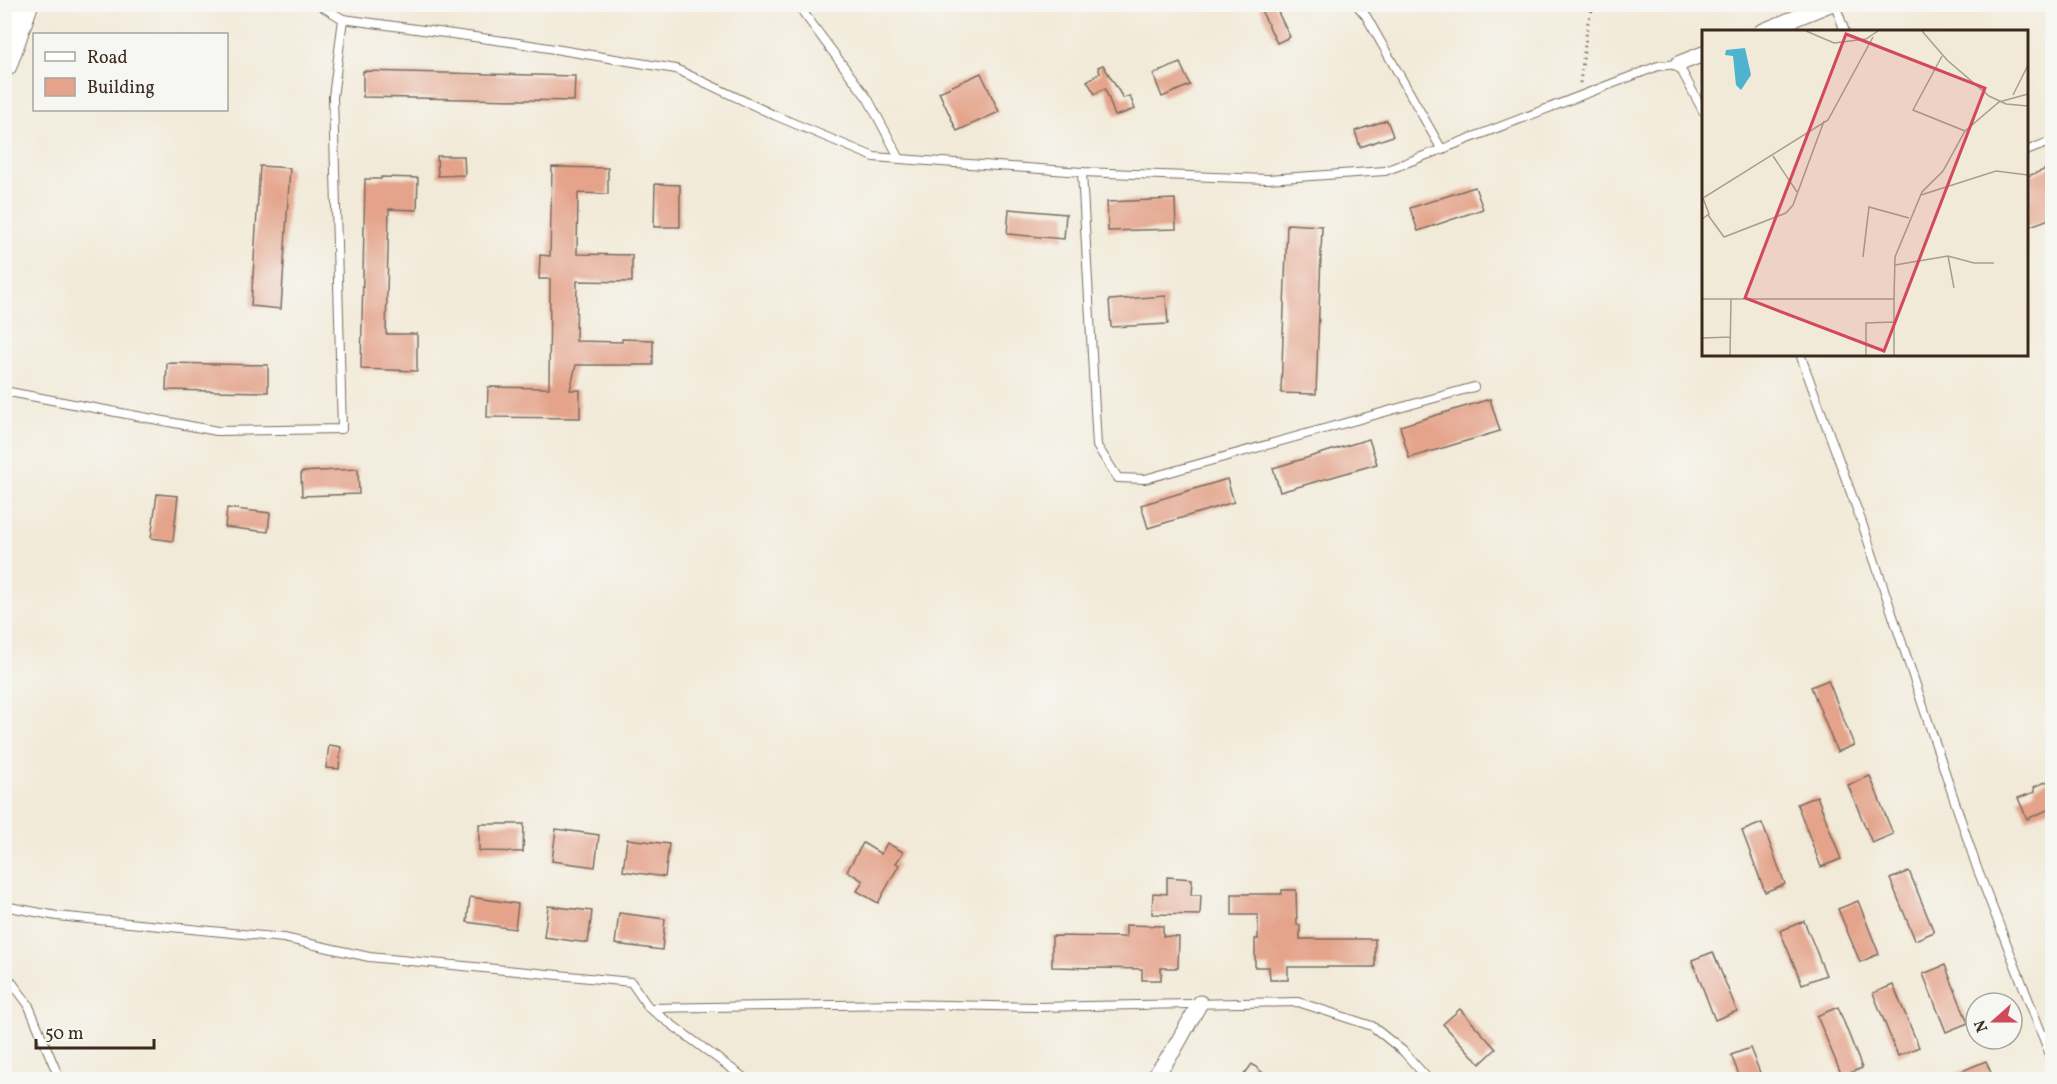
<svg xmlns="http://www.w3.org/2000/svg" width="2057" height="1084" viewBox="0 0 2057 1084" font-family="Vollkorn,serif">
<style>
.building{fill:#e4a38a}
.lines{fill:none;stroke-linecap:round;stroke-linejoin:round}
.service-casing{stroke:#7b6d5f;stroke-width:10}
.minor-casing{stroke:#7b6d5f;stroke-width:17}
.trunk-casing{stroke:#7b6d5f;stroke-width:28}
.path{stroke:#7b6d5f;stroke-width:3;stroke-dasharray:1.5 4.5;stroke-linecap:butt}
.service{stroke:#fff;stroke-width:8}
.minor{stroke:#fff;stroke-width:15}
.trunk{stroke:#fff;stroke-width:26}
.inset-road{fill:none;stroke:#a99d8e;stroke-width:1.5}
.view{fill:#d1495b;fill-opacity:0.15;stroke:#d1495b;stroke-width:3}
.inset-edge{fill:none;stroke:#3b2a1e;stroke-width:3}
</style>
<rect width="100%" height="100%" fill="#f6f6f2"/>
<filter id="ink" filterUnits="userSpaceOnUse"><feTurbulence type="fractalNoise" baseFrequency=".0167" numOctaves="2"/><feDisplacementMap in="SourceGraphic" scale="12" xChannelSelector="R" yChannelSelector="G"/><feConvolveMatrix kernelMatrix="1 2 1 2 8 2 1 2 1" color-interpolation-filters="sRGB"/></filter>
<filter id="wash" filterUnits="userSpaceOnUse"><feTurbulence type="fractalNoise" baseFrequency=".008" numOctaves="4" result="noise"/><feDisplacementMap in="SourceGraphic" scale="24" xChannelSelector="R" yChannelSelector="G"/><feGaussianBlur stdDeviation="1.35" result="paint"/><feColorMatrix in="noise" values="0 0 0 0 0 0 0 0 0 0 0 0 0 0 0 0 0 1.4 0 .05"/><feComposite in="paint" operator="in"/></filter>
<g filter="url(#wash)">
<rect width="100%" height="100%" fill="#f2ead8"/>
<g id="blocks">
<g class="building">
<path d="M1268,4H1274L1290,37L1277,43L1260,8Z"/>
<path d="M1180,63L1190,85L1162,97L1153,74Z"/>
<path d="M1103,65L1123,98L1130,96L1135,109L1115,116L1105,88L1095,94L1087,81L1100,73L1098,67Z"/>
<path d="M363,71L575,76L574,101L363,97Z"/>
<path d="M981,73L999,112L957,131L939,92Z"/>
<path d="M1387,120L1393,136L1360,147L1355,131Z"/>
<path d="M437,156H464L465,175L438,176Z"/>
<path d="M260,166L290,168L281,309L251,306Z"/>
<path d="M552,167L608,168V194L578,193L577,254L632,255V282L577,281L576,341L622,342V339L653,340V365H576L570,390H580V418L487,417L488,387L549,388L550,279H539L540,255L550,256Z"/>
<path d="M2052,167V218L2025,228V177Z"/>
<path d="M381,177L418,178L417,210L389,209L386,334H417V371L361,369L365,179H381Z"/>
<path d="M655,184L680,185V227H654Z"/>
<path d="M1475,187L1483,209L1418,231L1410,208Z"/>
<path d="M1175,199L1176,229L1108,231L1107,202Z"/>
<path d="M1009,209L1066,214L1064,239L1007,234Z"/>
<path d="M1287,224L1322,226L1316,394L1281,393Z"/>
<path d="M1166,296L1168,324L1111,327L1109,300Z"/>
<path d="M167,363L268,365V392L166,390Z"/>
<path d="M1490,399L1500,431L1409,458L1400,426Z"/>
<path d="M1369,439L1377,464L1280,492L1273,468Z"/>
<path d="M358,469L359,494L302,496L301,472Z"/>
<path d="M1227,479L1234,502L1148,528L1141,505Z"/>
<path d="M157,494L178,496L173,541L151,538Z"/>
<path d="M227,508L270,513L268,532L225,527Z"/>
<path d="M1828,680L1854,745L1837,752L1811,687Z"/>
<path d="M329,745L341,747L339,769L326,768Z"/>
<path d="M1870,776L1893,834L1872,843L1848,785Z"/>
<path d="M2050,780L2052,788V808L2027,819L2018,798L2035,792L2034,787Z"/>
<path d="M1817,796L1841,859L1821,867L1797,804Z"/>
<path d="M1762,823L1785,884L1765,892L1742,831Z"/>
<path d="M479,824H524L523,852L479,851Z"/>
<path d="M556,829L599,835L595,867L552,861Z"/>
<path d="M627,839L669,844L665,877L623,871Z"/>
<path d="M863,843L881,854L887,843L903,852L896,863L899,865L878,903L857,891L863,881L847,871Z"/>
<path d="M1909,871L1934,932L1915,940L1890,879Z"/>
<path d="M1167,877L1192,879L1191,895H1201L1200,915L1152,914L1153,893L1167,894Z"/>
<path d="M1282,890H1296L1297,925H1300V939H1375V967H1288V980H1270L1269,967H1255V939H1258V915H1232V894H1282Z"/>
<path d="M470,897L518,904L515,929L467,922Z"/>
<path d="M1858,901L1879,954L1860,962L1838,909Z"/>
<path d="M548,906L592,911L588,943L544,937Z"/>
<path d="M619,913L665,919L662,950L615,944Z"/>
<path d="M1804,921L1826,975L1802,984L1780,931Z"/>
<path d="M1126,925L1163,926V936L1179,937L1178,968H1161V980H1142V969L1052,967V936L1126,937Z"/>
<path d="M1713,952L1737,1011L1715,1020L1692,960Z"/>
<path d="M1945,965L1968,1023L1946,1032L1923,974Z"/>
<path d="M1893,985L1919,1047L1898,1056L1873,993Z"/>
<path d="M1838,1007L1862,1068L1842,1076L1817,1016Z"/>
<path d="M1460,1009L1496,1049L1480,1064L1443,1024Z"/>
<path d="M1750,1048L1763,1080H1741L1731,1055Z"/>
<path d="M1986,1061L1994,1080H1943V1079Z"/>
<path d="M1252,1064L1272,1080H1240Z"/>
</g>
</g>
</g>
<g filter="url(#ink)">
<use href="#blocks" fill-opacity="0" stroke="#7b6d5f" stroke-width="1.5"/>
<g class="lines">
<g class="service-casing">
<g id="service">
<path d="M318,4L343,19L518,43L676,69L774,115L874,157L900,159L1082,172L1267,179L1385,171L1658,66L1678,64L1703,111"/>
<path d="M797,4L868,99L900,159"/>
<path d="M1356,4L1366,16L1442,150"/>
<path d="M1835,4L1845,32"/>
<path d="M2026,151L2052,141"/>
<path d="M1082,172L1097,446L1118,478L1145,479L1474,387"/>
<path d="M1800,354L1862,523L1977,868L2052,1060"/>
<path d="M4,391L217,431L342,429L333,97L343,19"/>
<path d="M4,906L57,916L284,938L369,957L631,982L649,1008L747,1080"/>
<path d="M4,972L28,1004L60,1080"/>
<path d="M649,1008L901,1004L1037,1007L1298,1002L1372,1026L1403,1051L1429,1080"/>
</g>
</g>
<g class="minor-casing">
<g id="minor">
<path d="M1761,32L1830,4"/>
<path d="M1678,64L1703,54"/>
<path d="M1152,1080L1173,1051L1200,1003"/>
</g>
</g>
<g class="trunk-casing">
<path id="trunk" d="M4,64L25,4"/>
</g>
<path class="path" d="M1580,83L1588,22L1594,4"/>
<use href="#service" class="service"/>
<use href="#minor" class="minor"/>
<use href="#trunk" class="trunk"/>
</g>
</g>
<g transform="translate(1702 30)">
<rect width="326" height="326" fill="#f2ead8"/>
<path d="M43,18L49,45L39,60L34,55L31,26L23,25L24,20Z" fill="#4eb3cd"/>
<path class="inset-road" d="M104,1L132,13L164,9L176,1M220,1L245,30L287,66L304,74L326,76M240,26L211,80L263,101M311,65L326,35M71,126L95,162M219,165L294,141L326,145M6,185L22,207L84,183L91,175L122,91M0,189L7,184L1,168L126,90L171,7M246,226L252,258M161,227L167,177L207,188M193,235L246,226L272,233H292M0,269H192L193,227L220,162L241,141L263,101L297,72L326,64M192,269V325M0,308L29,307M28,325L29,269M164,325V293L192,292"/>
<path class="view" d="M144,4L283,58L182,321L43,268Z"/>
<rect width="326" height="326" class="inset-edge"/>
</g>
<rect width="2057" height="1084" fill="none" stroke="#f6f6f2" stroke-width="24"/>
<rect x="33" y="33" width="195" height="78" fill="#f6f6f2" stroke="#aba49d" stroke-width="1.5"/>
<rect x="45" y="52" width="30" height="9" fill="#ffffff" stroke="#aba49d" stroke-width="1.5"/>
<text x="87" y="63" font-size="18" fill="#3b2a1e">Road</text>
<rect x="45" y="78" width="30" height="18" fill="#e4a38a" stroke="#aba49d" stroke-width="1.5"/>
<text x="87" y="93" font-size="18" fill="#3b2a1e">Building</text>
<g transform="translate(1994 1021) rotate(249)"><circle r="28" fill="#f6f6f2" stroke="#aba49d" stroke-width="1.5"/>
<path d="M0-4.5L10 22L0 15L-10 22Z" fill="#d1495b"/>
<text y="-9" font-size="16" font-weight="bold" text-anchor="middle" fill="#3b2a1e">N</text>
</g>
<path d="M36 1039v9h118v-9" fill="none" stroke="#3b2a1e" stroke-width="3"/>
<text x="45" y="1039" font-size="18" fill="#3b2a1e" stroke="#f6f6f2" stroke-width="4.5" paint-order="stroke">50 m</text>
</svg>
